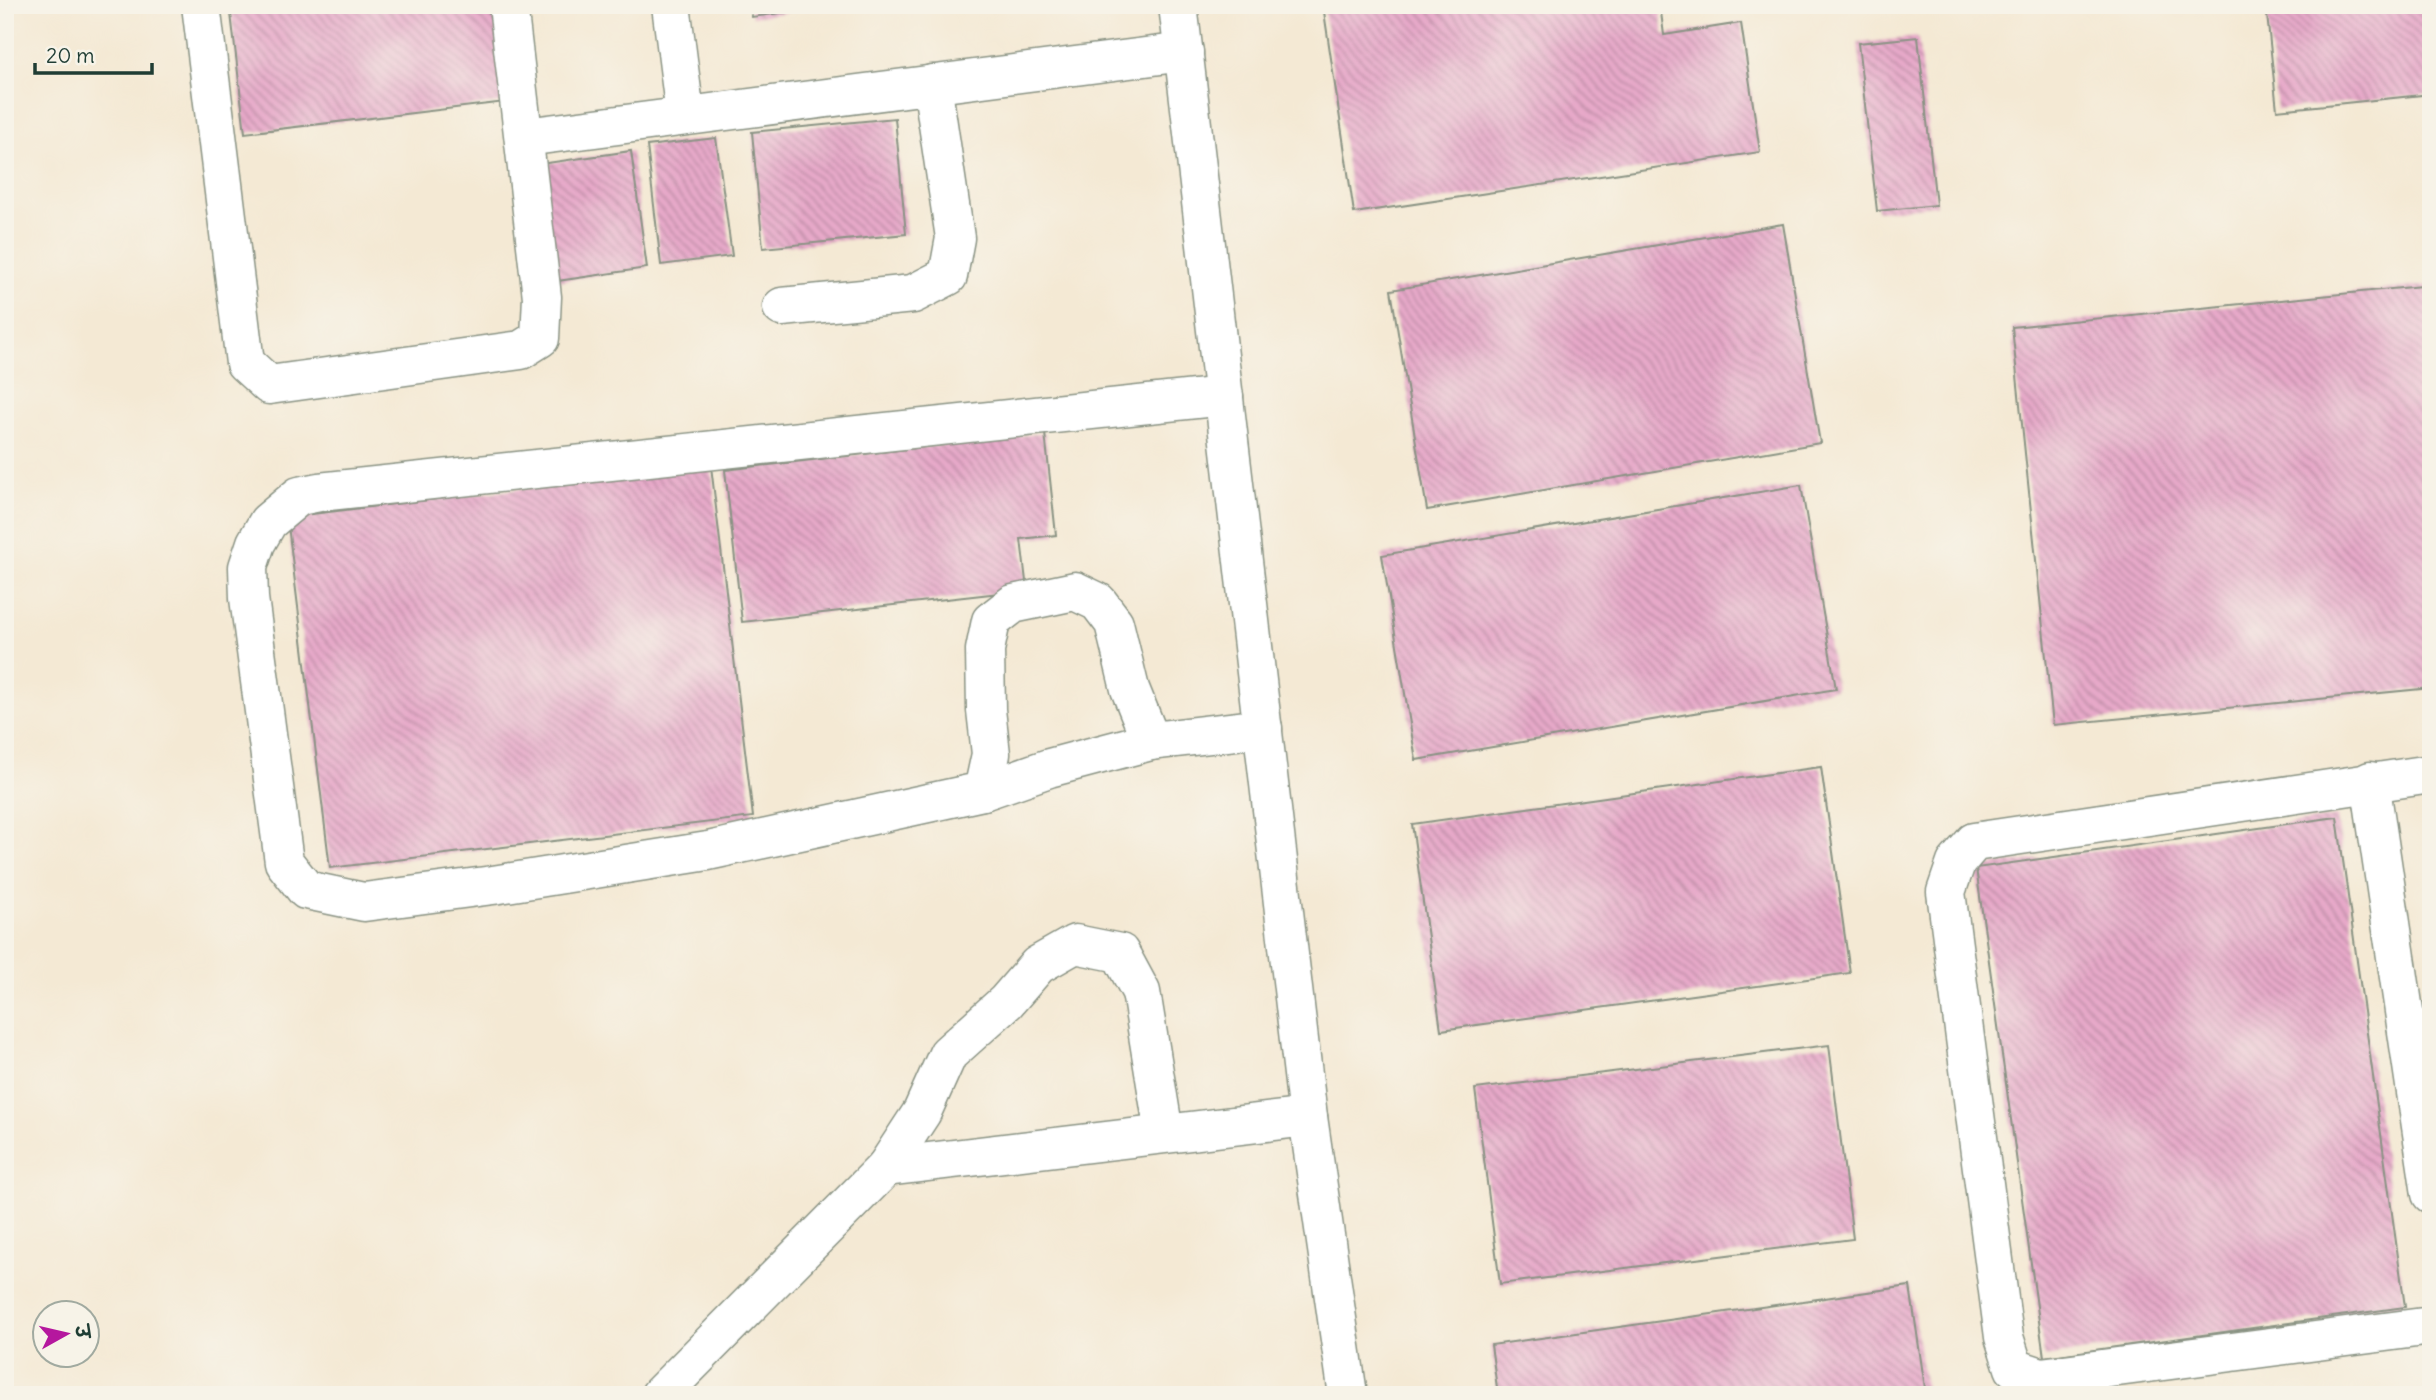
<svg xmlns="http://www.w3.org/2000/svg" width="2436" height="1400" viewBox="0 0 2436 1400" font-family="Delius,'Playpen Sans Deva',sans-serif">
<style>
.building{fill:url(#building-back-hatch)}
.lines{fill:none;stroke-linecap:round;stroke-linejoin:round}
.minor-casing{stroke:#8a9384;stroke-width:41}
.minor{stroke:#fff;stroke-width:38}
</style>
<defs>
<pattern id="building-back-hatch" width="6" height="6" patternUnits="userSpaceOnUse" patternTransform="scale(1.75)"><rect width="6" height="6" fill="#e7a9c9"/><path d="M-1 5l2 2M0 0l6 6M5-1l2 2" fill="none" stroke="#bb8ba4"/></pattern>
</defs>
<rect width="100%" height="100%" fill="#f7f3e8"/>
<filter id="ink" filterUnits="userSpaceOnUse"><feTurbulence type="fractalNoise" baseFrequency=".0143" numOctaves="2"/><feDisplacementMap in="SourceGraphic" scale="14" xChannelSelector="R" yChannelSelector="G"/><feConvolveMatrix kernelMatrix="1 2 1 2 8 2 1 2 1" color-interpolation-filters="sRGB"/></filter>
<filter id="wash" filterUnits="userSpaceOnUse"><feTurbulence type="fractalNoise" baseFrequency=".00686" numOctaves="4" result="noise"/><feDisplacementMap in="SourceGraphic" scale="28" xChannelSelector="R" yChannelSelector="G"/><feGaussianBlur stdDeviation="1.57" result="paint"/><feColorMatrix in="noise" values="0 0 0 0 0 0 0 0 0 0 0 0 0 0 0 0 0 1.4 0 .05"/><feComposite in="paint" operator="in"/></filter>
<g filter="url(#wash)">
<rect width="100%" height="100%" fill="#f4e9d4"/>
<g id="blocks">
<g class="building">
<path d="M230,5H494L506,102L245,133Z"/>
<path d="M750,5H824V7L752,17Z"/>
<path d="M1323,5H1660L1664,35L1741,23L1760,152L1354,213Z"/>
<path d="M2266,5H2431V94L2277,110Z"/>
<path d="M1918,37L1936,205L1877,211L1858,43Z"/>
<path d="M895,118L906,234L763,248L752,132Z"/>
<path d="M716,138L732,256L661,265L647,146Z"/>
<path d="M631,151L647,268L557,281L540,164Z"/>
<path d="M1783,224L1820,443L1427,510L1391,290Z"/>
<path d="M2431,285V688L2053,725L2012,327Z"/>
<path d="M1045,433L1056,535L1021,539L1027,590L742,622L725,470Z"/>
<path d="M711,466L753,817L330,868L287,517Z"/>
<path d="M1801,485L1836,689L1416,760L1382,555Z"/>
<path d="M1821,767L1850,973L1441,1030L1412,824Z"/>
<path d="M2337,817L2405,1307L2044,1357L1976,868Z"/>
<path d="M1829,1045L1853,1239L1500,1284L1475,1089Z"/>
<path d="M1910,1286L1926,1395H1498L1491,1345Z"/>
</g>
</g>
</g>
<g filter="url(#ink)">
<use href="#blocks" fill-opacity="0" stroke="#8a9384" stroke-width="2"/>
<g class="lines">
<g class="minor-casing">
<g id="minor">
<path d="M201,5L245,363L269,385L521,350L540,338L542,297L508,5"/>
<path d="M671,5L685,115"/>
<path d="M1178,5L1308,1117L1348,1395"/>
<path d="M525,137L1184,52"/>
<path d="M782,307L913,294L948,276L955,238L932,84"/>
<path d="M1224,396L319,492L299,496L268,522L256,543L248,567L249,598L284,862L306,890L364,902L493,885L708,851L983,791L991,754L986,710L985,650L991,621L1013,604L1075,591L1098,602L1114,623L1130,689L1151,741L1263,728"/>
<path d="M2431,774L1974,842L1956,863L1946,892L2004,1337L2014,1368L2041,1377L2431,1326"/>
<path d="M2370,781L2431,1194"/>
<path d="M983,791L1049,768L1151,741"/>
<path d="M886,1167L922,1112L948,1054L1006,1002L1038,965L1075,944L1120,953L1141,992L1164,1133"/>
<path d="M660,1395L886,1167L1308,1117"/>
</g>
</g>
<use href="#minor" class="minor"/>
</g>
</g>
<rect width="2436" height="1400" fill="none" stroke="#f7f3e8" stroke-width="28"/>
<g transform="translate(66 1334) rotate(82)"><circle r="33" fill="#f7f3e8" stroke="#a1aaa0" stroke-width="2"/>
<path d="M0-5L12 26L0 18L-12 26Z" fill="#b5179e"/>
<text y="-10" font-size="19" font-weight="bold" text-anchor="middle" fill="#1f3d34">उ</text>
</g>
<path d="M35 63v10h117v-10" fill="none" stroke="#1f3d34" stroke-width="3.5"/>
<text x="46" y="63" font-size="21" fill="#1f3d34" stroke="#f7f3e8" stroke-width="5" paint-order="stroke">20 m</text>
</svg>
